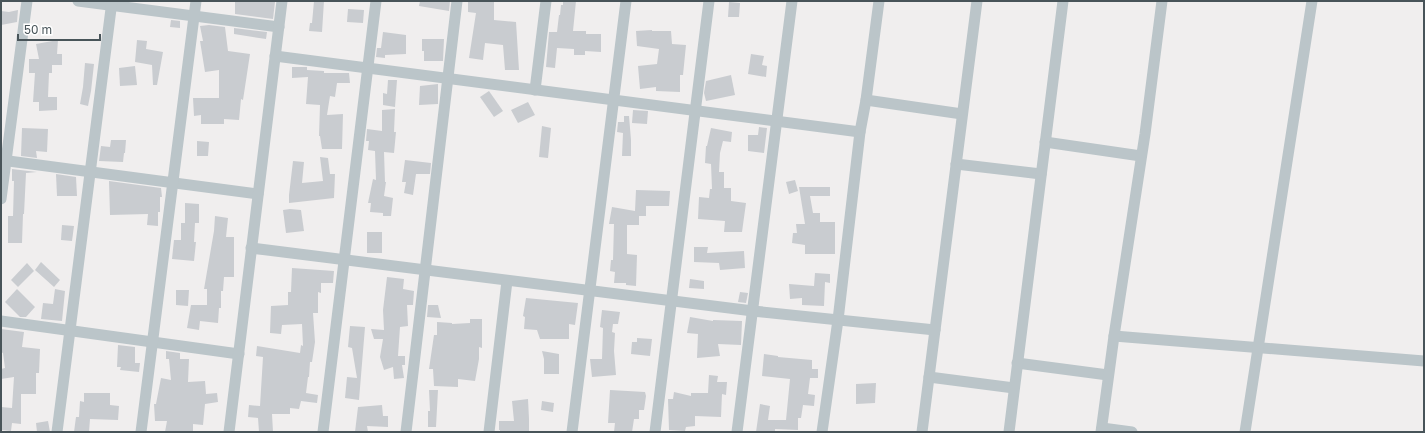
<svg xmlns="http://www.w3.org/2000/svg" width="1425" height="433" viewBox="0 0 1425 433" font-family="'Golos Text',sans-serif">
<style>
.building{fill:#c9ccd0}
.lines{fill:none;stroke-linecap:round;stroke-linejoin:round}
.minor{stroke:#bbc5c9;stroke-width:11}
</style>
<rect width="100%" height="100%" fill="#f0eeee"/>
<g class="building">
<path d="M235,1L275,2L273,19L235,14Z"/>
<path d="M314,1H324L322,32L309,31L310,23H312Z"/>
<path d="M420,1H450L449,11L419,6Z"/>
<path d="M468,1H494V20L516,22L519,70H505L503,45L485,43L483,60L469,58L476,13L468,12Z"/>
<path d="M563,1H576L573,31H586V34H601V52L585,51V55H574V49L557,48L555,68L546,67L549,32H557L559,15H560L561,5H563Z"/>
<path d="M729,2L740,3L739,17H728Z"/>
<path d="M348,9L364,10L363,23L347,22Z"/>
<path d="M18,10L17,22L1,25V11L9,12Z"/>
<path d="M171,20L180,21V28L170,27Z"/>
<path d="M209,25L225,27L228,51L250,54L243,100L241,99L239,120L224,119V124H201V115L194,116L193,98H219V70L205,72L200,41H203L200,26Z"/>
<path d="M234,28L267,32L266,39L234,34Z"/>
<path d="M652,30V31H671L672,44L686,45L683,75H680V92L656,91V87L640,89L638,66L657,64L659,49L637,46L636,31Z"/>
<path d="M383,32L406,35V54L385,55V58L376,57L377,48H381Z"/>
<path d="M422,39H444L443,61H424V51H422Z"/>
<path d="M58,40L57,54H62V65H52V73H49L48,97H57V110L39,111V102H33L35,73H29V59H39L36,44Z"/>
<path d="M137,40L147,41L146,49L163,52L157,85H153L152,65L135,62Z"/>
<path d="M751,54L764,56L762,65L767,66L766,77L748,74Z"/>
<path d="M85,63L94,64L91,91L88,106L80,104L83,87Z"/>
<path d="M135,66L137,85L120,86L119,68Z"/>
<path d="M292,67H307V70L324,71V73H349L350,83H337L335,97L330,96L327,115L343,114L342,149H322L320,136H319L320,105L306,104L308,77L292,78Z"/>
<path d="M731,75L735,95L706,101L704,93L706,81Z"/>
<path d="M388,80H397L395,107L383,105V93L387,94Z"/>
<path d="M438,84V104L419,105L420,86Z"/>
<path d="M489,91L503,111L494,117L480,97Z"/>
<path d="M528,102L535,115L518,123L511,110Z"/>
<path d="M395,109L394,132H396L394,153L384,152L385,182H386L384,196L393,198L391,216H383V213L370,212L371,203H368L373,179L376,180L375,151L368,150L369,141H366L367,129L382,131V110Z"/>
<path d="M633,110L648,111L647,124L632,123Z"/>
<path d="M624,116H629L631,140V156H622L623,133L617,132L618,122H624Z"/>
<path d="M542,126L551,128L548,158L539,157Z"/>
<path d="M759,127L767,128L764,153L748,151V135H758Z"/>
<path d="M22,128L48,129L47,152L36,151L37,158L21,156Z"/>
<path d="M711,128L732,132L731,142L723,141L720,153L719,172H724V188H731V201L746,203L742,232H724L725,221L698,219L699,197L709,198L710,189H712L711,164L705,163L706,146H707Z"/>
<path d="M111,140H126L125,153H124L123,162L99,161L101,146L110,147Z"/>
<path d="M197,141L209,142L208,156H197Z"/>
<path d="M320,157L328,158L330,174H335L334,198L289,203V195L293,161L304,162L302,183L323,181Z"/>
<path d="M405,160L431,163L430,174H416L413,195L404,193L406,182H402Z"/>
<path d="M12,169L37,172L26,173L24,214H23L22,243H8V216H13L14,181H12Z"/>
<path d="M56,174L76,177L77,196H57Z"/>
<path d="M795,180L798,191L789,194L786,182Z"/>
<path d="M109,181L161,188L162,197H160V212H158V226L147,225L148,214L110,215Z"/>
<path d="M799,187H830V196H810L813,213H820V222H835V254H805V245L792,243L793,233H797L796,224H805Z"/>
<path d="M636,190L670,191L669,206H646V216H639V225H627V254L637,255L636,286L626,285V283H614L615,272L610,271L611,260H613L614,224H609L612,207L635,211Z"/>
<path d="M185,203L199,204V223H195L194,242H196L194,261L172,259L174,240H181V223H185Z"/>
<path d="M290,209L301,210L304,231L286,233L283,210Z"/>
<path d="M215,216L228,218L226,237H234V277H224L223,291H221V308H219L218,323L200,321L199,330L187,328L191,305H207V289H204L214,231Z"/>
<path d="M62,225L74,226L72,241L61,240Z"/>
<rect x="367" y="232" width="15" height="21"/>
<path d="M694,247H708L707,253L744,251L745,268L720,270L719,263L694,262Z"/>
<path d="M41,262L60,280L54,287L35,270Z"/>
<path d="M27,263L34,271L18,287L11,280Z"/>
<path d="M292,268L334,271L333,283H321V293L318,292V313H313L315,342L312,362H310L309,377H308L306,393L318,395L317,403L301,401L299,409L290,408V414H272L273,432H259L258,418L248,417L249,405L260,406L263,357L256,356L257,346L300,353L301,345L303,346L302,324L282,325L281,334L270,333L271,306L288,305V292H291Z"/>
<path d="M815,273L830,274V283L825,282L824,306L802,305V298L790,299L789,284L814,286Z"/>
<path d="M387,277L404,279L403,289L414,291L413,305H407L408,326L400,327L398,356H405V365H402L404,378L394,379L393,367L384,370L380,357L383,339H374L371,329L384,330L383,310Z"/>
<path d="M690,279L704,281V289L689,288Z"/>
<path d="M17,289L35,307L26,317H20L5,302Z"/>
<path d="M55,289L65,291L62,321L41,319L43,303L53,304Z"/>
<path d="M176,290H189L188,306L176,305Z"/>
<path d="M740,292L748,293L746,303L738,302Z"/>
<path d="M526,298L578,303L575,325L569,324V339H540L537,330L524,329L525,317L523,316Z"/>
<path d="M428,305H438L441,318L427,317Z"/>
<path d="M602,310L620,312L618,324H613L612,332L615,333L614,351L616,375L592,377L590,359H602L603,328L600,327Z"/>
<path d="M690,317L713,321V320L742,321L741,345L718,344L720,356L697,358L698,334L687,333Z"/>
<path d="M470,319H482V348L479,347V359L475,381L458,379V387L434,386L433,369H429L434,335H437V322L452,323V324L470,323Z"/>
<path d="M350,326L365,327L359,400L345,398L347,377L357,378L352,348L348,347Z"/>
<path d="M1,329L24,332L22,347L40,349L39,373H36V394H21V424L12,423L11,431L1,430V407L12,408L14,377L1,379V369L5,368L3,353L1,352Z"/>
<path d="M637,338L652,339L650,356L631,354L632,342H637Z"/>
<path d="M118,345L135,347V363H140L139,372L120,370L121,367H117Z"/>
<path d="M166,351L180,353V359H189L188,382L205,381L206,394L217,393L218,402L205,404L203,425L193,424V432H165L167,421H155L154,404H156L161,378L171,380L169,359H166Z"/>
<path d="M542,351L559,354V374H544V359Z"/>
<path d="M764,354L778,356V357L812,360V369H818V378H810L808,394L815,395L814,406L803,405L801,418H798V430L775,429V432H756L760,404L770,406L768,420H786L790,379L762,376Z"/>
<path d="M709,375L718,376L717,382H727L726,395L722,394L721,417L695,416V426L686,427L685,431L669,430L668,399H673L674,392L691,396V393H708Z"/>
<path d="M876,383L875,403L856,404V384Z"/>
<path d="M429,390H438L436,427H428V411H430Z"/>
<path d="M610,390L645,392L646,396L644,410H639V419H634L632,432H614L615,423H608Z"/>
<path d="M84,393H110V405L119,406L118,420L90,419L89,432H74L76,417H79L80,401L84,402Z"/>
<path d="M528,399L529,419V432H500V430H499V421H514L512,401Z"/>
<path d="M542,401L554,403L553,412L541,410Z"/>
<path d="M382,405L383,416H388V427L367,426L368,432H355L358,407Z"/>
<path d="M48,421L50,432H37L36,423Z"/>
</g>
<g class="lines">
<g class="minor">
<path d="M78,1L279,27"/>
<path d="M275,56L860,132"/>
<path d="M535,90L546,1"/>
<path d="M866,100L962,114"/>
<path d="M1045,142L1141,156"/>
<path d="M1,160L258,194"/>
<path d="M956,164L1041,174"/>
<path d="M1,199L27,1"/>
<path d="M251,248L753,311L935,330"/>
<path d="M1,321L239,354"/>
<path d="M1114,336L1424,361"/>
<path d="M1017,363L1108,375"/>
<path d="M929,377L1014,388"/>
<path d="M1102,428L1132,432"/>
<path d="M57,432L112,1"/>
<path d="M141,432L196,1"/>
<path d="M229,432L282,1"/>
<path d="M323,432L376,1"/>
<path d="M406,432L457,1"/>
<path d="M489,432L507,281"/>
<path d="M572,432L626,1"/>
<path d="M655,432L709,1"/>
<path d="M737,432L792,1"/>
<path d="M822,432L838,320L860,132L866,100L879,1"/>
<path d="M922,432L977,1"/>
<path d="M1009,432L1063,1"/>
<path d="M1101,432L1114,336L1145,134L1162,1"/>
<path d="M1245,432L1312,1"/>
</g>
</g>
<rect width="1425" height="433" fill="none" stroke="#485459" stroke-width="4"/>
<path d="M18 34v6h82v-6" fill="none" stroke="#485459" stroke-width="2"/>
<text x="24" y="34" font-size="12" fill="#485459" stroke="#ffffff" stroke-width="3" paint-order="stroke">50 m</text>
</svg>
